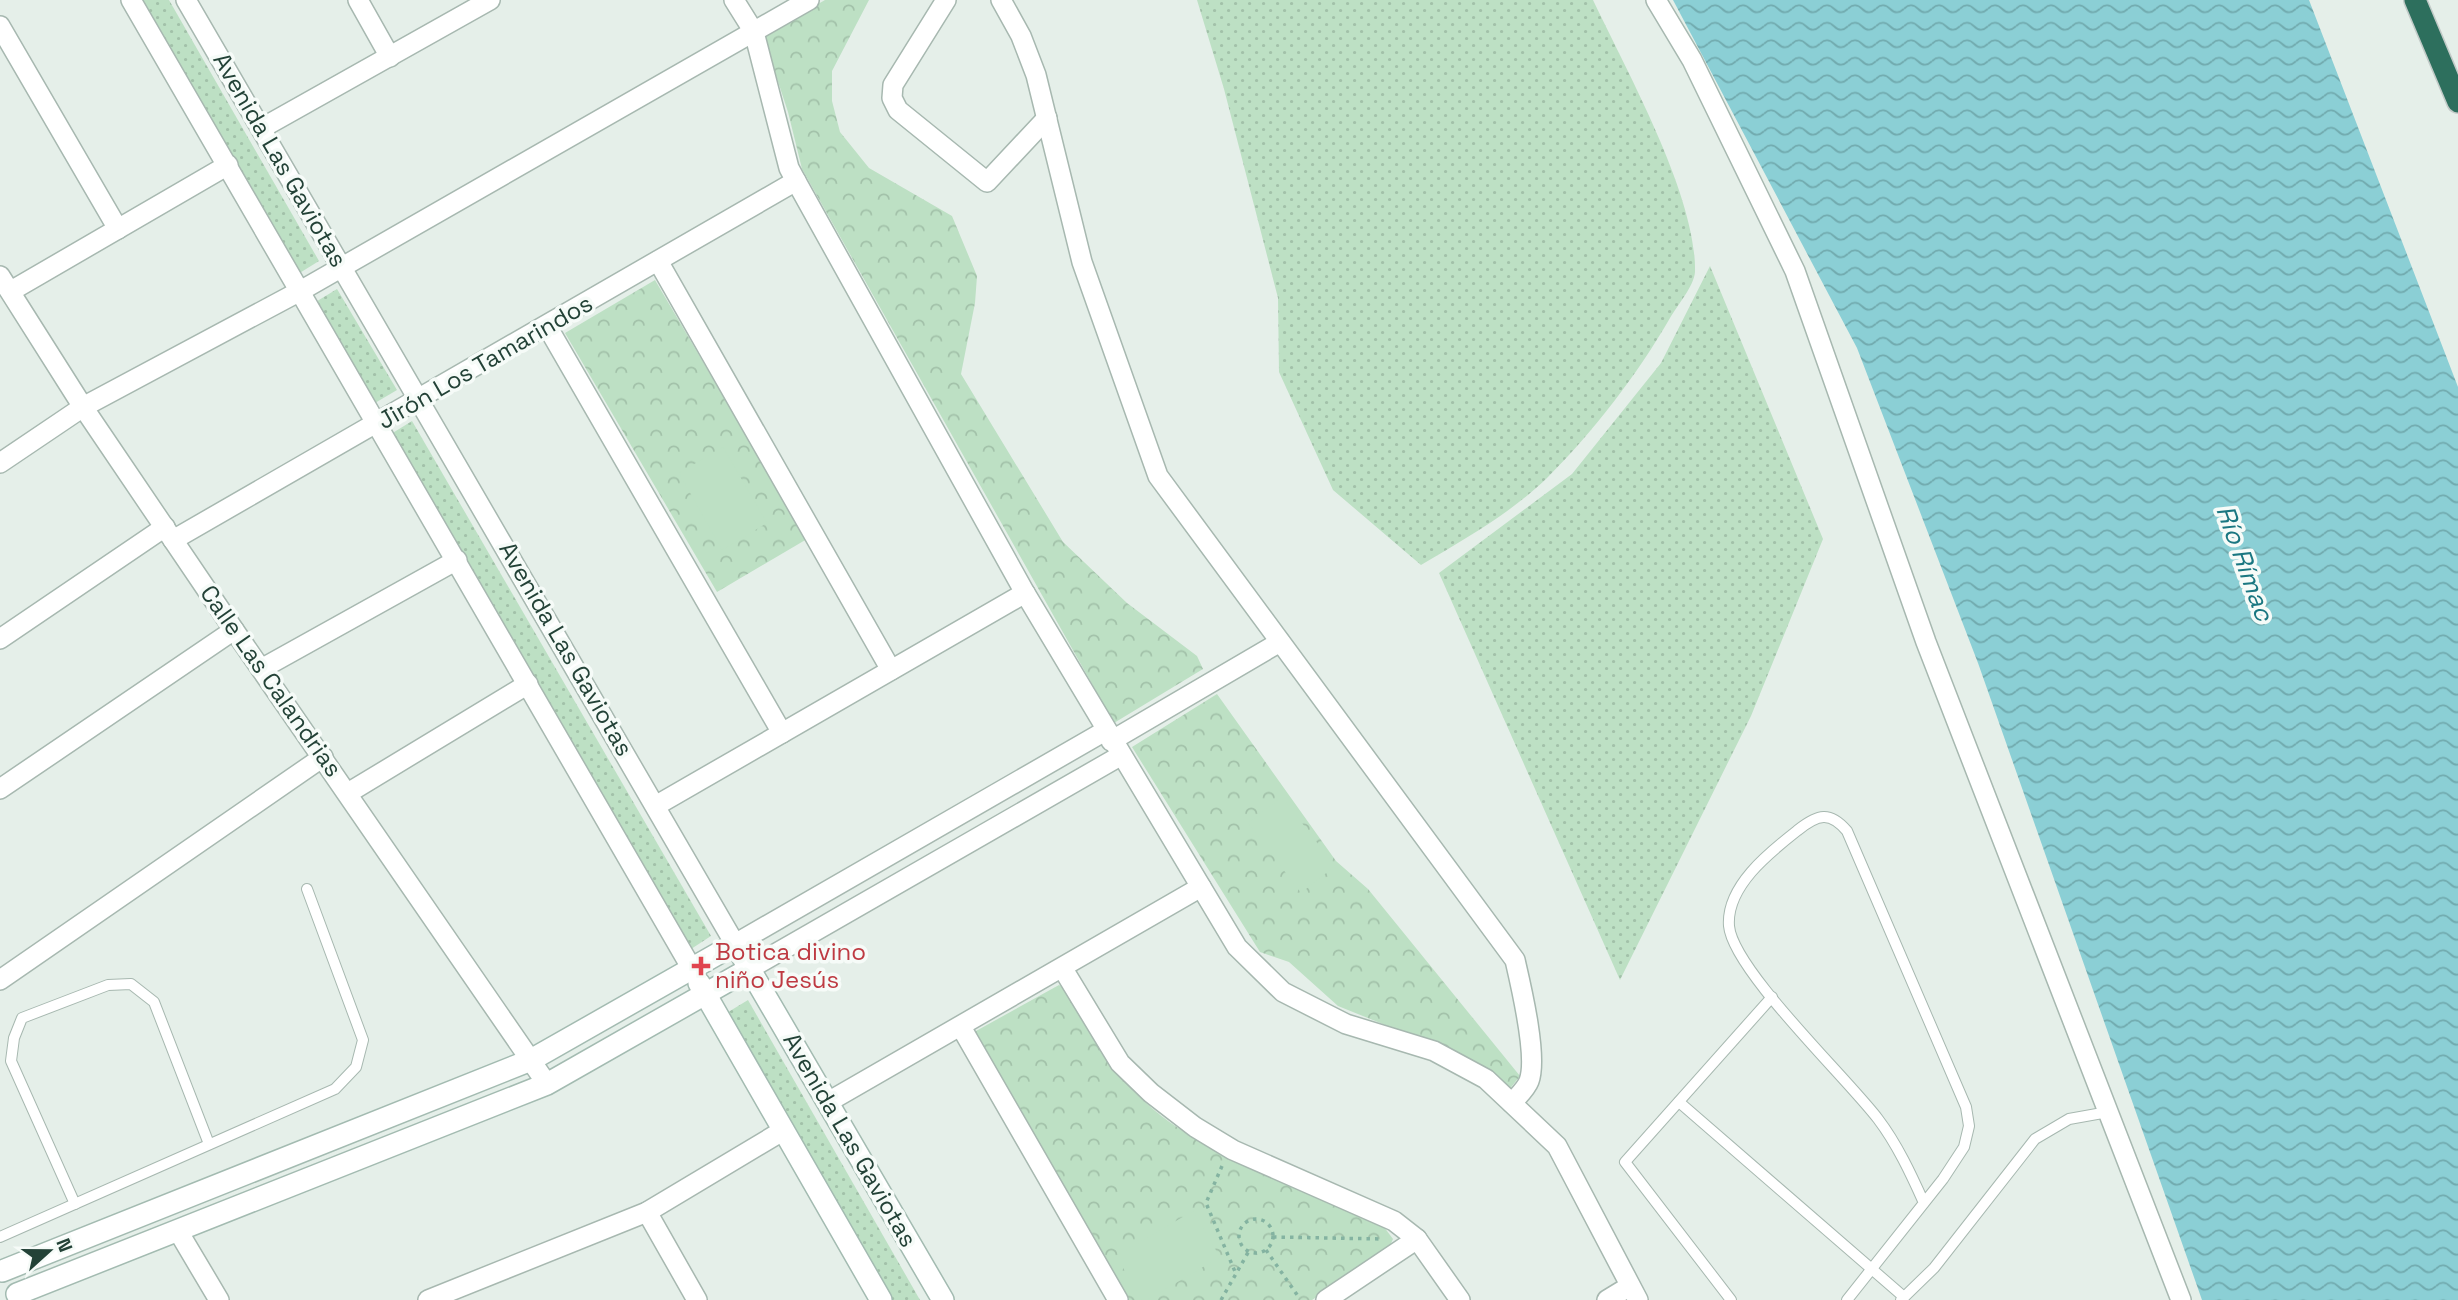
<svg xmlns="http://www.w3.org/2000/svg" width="2458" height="1300" viewBox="0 0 2458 1300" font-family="'Space Grotesk',sans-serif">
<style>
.grass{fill:url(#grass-dots)}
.forest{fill:url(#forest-crowns)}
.pitch{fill:#bde0c4}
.water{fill:url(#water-waves)}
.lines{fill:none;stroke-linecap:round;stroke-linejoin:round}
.lane-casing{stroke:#a7b8b0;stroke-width:12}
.street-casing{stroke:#a7b8b0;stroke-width:22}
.secondary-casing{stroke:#a3bbb1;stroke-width:24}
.highway-casing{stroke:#c1cac7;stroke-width:24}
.path{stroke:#84b3a1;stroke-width:3.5;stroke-dasharray:3.5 5;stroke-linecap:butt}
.lane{stroke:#fff;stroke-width:10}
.street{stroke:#fff;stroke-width:19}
.secondary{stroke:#fff;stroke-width:21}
.highway{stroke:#2d6f5d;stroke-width:21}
.health-dot{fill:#e0444e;stroke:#f6fbf8;stroke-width:2.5}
.labels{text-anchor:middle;stroke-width:7;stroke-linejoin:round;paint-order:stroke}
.street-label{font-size:24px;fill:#234237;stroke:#f6fbf8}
.health-label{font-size:24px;fill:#be3a42;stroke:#f6fbf8;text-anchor:start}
.water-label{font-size:26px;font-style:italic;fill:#1a7781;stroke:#f6fbf8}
</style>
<defs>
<pattern id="grass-dots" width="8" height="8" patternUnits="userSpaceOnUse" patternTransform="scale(1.75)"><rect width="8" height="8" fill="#bde0c4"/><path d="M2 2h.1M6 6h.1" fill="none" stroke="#a2c1a9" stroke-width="1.8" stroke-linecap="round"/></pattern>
<pattern id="forest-crowns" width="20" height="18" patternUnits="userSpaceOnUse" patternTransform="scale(1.75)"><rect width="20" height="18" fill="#bde0c4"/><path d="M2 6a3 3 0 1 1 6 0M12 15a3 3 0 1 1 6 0" fill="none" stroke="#a2c1a9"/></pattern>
<pattern id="water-waves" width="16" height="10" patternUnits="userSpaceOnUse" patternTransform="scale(1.75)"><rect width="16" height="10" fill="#8bcfd5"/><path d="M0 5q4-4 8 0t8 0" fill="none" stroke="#71aaae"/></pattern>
</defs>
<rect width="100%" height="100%" fill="#e5efe9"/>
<g class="grass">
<path d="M139,0H169L319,261L298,274Z"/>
<path d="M1197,0H1593C1626,70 1697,196 1695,272C1694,286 1677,306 1670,318C1637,375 1594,431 1547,478C1511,513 1465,539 1421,565L1333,490L1279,372L1278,298L1224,89Z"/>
<path d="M1710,266L1823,539L1751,716L1620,980L1439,573L1572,474L1661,363Z"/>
<path d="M337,289L397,390L375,403L314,303Z"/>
<path d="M412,421L711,936L688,951L391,434Z"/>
<path d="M748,1000L920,1300H890L725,1014Z"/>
</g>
<g class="forest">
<path d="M825,0H869L832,71V101L840,132L869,168L952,216L977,276L975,303L961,374L1063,542L1127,603L1197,656L1203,669L1114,723L802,169L788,112L763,36Z"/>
<path d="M655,280L807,539L717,592L565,333Z"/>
<path d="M1217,694L1336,861L1368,889L1520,1076L1508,1091L1435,1045L1338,1006L1289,962L1260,952L1132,747Z"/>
<path d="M1059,985L1064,988C1085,1024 1105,1059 1133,1090C1191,1153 1303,1189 1381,1223L1393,1239L1389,1248L1312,1300H1124L973,1037L976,1031Z"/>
</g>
<g class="pitch">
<path d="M723,447L767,523L722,550L679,473Z"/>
<path d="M1282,797L1335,866L1301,893L1248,823Z"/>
<path d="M1193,1211L1220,1257L1147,1300H1142L1116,1256Z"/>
</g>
<path class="water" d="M1673,0H2309L2458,387V1300H2202L1978,663L1857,348Z"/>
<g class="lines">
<g class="lane-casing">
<g id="lane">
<path d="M1679,1102L1904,1297"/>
<path d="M75,1204L11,1061L14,1038L22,1018L108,985L131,984L154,1002L209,1144"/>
<path d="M0,1237L335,1089L356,1067L363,1040L307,889"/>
<path d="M1731,1300L1625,1162L1772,997"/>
<path d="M1847,1300L1943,1179L1964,1147L1969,1126L1966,1107L1847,831C1830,811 1818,814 1798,830C1770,852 1726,886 1729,926C1733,970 1847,1078 1878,1119C1897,1144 1911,1174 1924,1203"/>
<path d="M1901,1300L1934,1268L2035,1139L2069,1119L2108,1112"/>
</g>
</g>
<g class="street-casing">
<g id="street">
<path d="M131,0L692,969"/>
<path d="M186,0L735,944L1105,731"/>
<path d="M358,0L390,57"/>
<path d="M734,0L754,32L789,168L796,181L1025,593L1237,947L1283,992L1346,1024L1434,1051L1486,1079L1557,1146L1638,1300"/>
<path d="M946,0L893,85L892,98L898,110L987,182L1047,118"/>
<path d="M1001,0L1021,36L1036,75L1082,262L1158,476L1515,960C1521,986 1538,1057 1529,1081C1526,1089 1517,1097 1512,1103"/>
<path d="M1656,0L1692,60L1795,271L1926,642L2181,1300"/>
<path d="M0,26L118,229"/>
<path d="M262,128L490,0"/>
<path d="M658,261L891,670"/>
<path d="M0,276L83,407L234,630L547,1084"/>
<path d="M11,291L228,165"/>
<path d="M547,326L782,733"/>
<path d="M0,463L83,407L302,290L809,0"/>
<path d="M173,540L796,181"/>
<path d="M0,639L165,527"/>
<path d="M261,669L457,560"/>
<path d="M1111,741L1280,642"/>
<path d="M0,789L234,630"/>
<path d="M348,793L528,684"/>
<path d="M657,805L1025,593"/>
<path d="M749,969L1120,756"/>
<path d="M1063,969L1120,1063L1151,1093L1195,1127L1233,1150L1394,1221L1417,1239L1460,1300"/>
<path d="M0,980L323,757"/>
<path d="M961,1027L1118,1300"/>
<path d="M828,1102L1201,887"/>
<path d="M647,1212L697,1300"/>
<path d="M178,1231L219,1300"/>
<path d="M428,1300L647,1212L784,1130"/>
<path d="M1326,1300L1417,1239"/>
<path d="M1607,1300L1630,1286"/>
</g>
</g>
<g class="secondary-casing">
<g id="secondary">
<path d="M699,983L881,1300"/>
<path d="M2,1271L531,1060L735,944L943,1300"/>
<path d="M17,1294L547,1084L749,969"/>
</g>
</g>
<g class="highway-casing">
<path id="highway" d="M2415,0L2458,102"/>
</g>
<g class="path">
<path d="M1222,1166L1206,1203L1236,1274"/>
<circle cx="1256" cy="1236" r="17"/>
<path d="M1273,1237L1383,1239"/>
<path d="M1266,1250L1300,1299"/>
<path d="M1221,1300L1249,1251"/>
</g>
<use href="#lane" class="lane"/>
<use href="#street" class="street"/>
<use href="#secondary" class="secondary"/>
<use href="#highway" class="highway"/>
</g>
<path class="health-dot" d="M697.5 955.5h7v7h7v7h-7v7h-7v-7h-7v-7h7z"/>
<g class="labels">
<g class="street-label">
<text transform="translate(280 160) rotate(60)" y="8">Avenida Las Gaviotas</text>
<text transform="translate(485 362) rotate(-30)" y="8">Jirón Los Tamarindos</text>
<text transform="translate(566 649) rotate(60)" y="8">Avenida Las Gaviotas</text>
<text transform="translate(271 681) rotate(55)" y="8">Calle Las Calandrias</text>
<text transform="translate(850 1140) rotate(60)" y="8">Avenida Las Gaviotas</text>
</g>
<g class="health-label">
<text x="715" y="960">Botica divino<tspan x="715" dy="28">niño Jesús</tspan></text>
</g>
<g class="water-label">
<text transform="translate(2245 563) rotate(70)" y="9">Río Rímac</text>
</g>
</g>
<g transform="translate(49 1251) rotate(69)" stroke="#f6fbf8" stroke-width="5" paint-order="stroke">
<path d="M0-5L12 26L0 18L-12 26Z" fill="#234237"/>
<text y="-10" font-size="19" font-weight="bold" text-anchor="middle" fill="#234237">N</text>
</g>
</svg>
